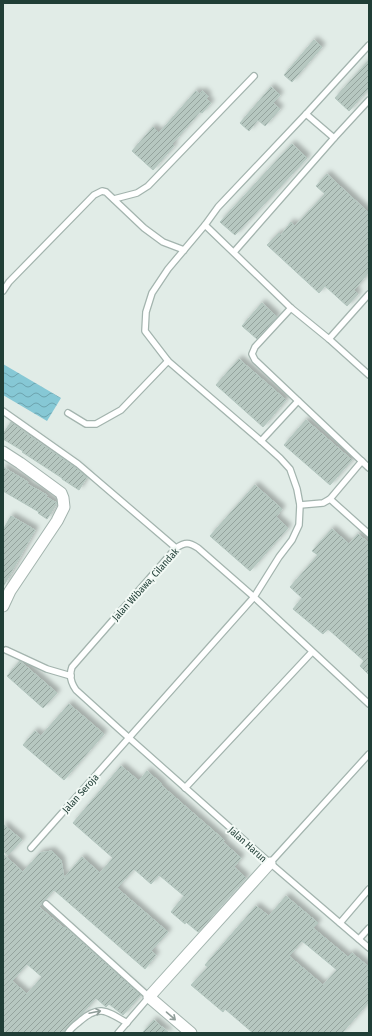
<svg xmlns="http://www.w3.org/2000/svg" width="372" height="1036" viewBox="0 0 372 1036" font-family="'Fira Sans Condensed',sans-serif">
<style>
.water{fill:url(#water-waves)}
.building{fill:url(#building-hatch);stroke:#b3c6bf;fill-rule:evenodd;filter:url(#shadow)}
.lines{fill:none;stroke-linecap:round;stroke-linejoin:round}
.lane-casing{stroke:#a3b4ae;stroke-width:8}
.street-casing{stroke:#a3b4ae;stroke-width:13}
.lane{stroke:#fff;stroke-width:5.5}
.street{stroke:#fff;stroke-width:11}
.oneway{stroke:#909e9a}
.labels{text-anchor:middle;stroke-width:4;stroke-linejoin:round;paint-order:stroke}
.street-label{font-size:10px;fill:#203e36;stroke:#f2f9f5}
</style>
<defs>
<pattern id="water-waves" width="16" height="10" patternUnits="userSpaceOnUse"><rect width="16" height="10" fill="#86c8d5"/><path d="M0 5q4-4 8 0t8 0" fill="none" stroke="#6da4ae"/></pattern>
<pattern id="building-hatch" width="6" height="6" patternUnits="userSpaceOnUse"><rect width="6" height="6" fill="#b6c7c0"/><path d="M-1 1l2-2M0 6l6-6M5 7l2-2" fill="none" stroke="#94a39d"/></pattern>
<filter id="shadow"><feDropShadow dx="3.5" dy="-3.5" stdDeviation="2" flood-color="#0004"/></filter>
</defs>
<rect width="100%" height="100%" fill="#e1ece7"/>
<path class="water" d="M3,364L61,398L47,421L3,395Z"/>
<g class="building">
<path d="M314,40L322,47L292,82L284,75Z"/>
<path d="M369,60V88L349,111L335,98Z"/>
<path d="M271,87L280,95L273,103L280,109L265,126L258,120L249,131L240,123Z"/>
<path d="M196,91L200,94L202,91L208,96L206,99L211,103L202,113L200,112L172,144L174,146L153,170L132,151L153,127L159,133Z"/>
<path d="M292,144L307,158L235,235L220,222Z"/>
<path d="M327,174L369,213V272L354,290L358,294L347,306L325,286L319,293L267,245L279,233L281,235L291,222L295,226L325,194L316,186Z"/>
<path d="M262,303L277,317L257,339L242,326Z"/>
<path d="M239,359L286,400L263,427L216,385Z"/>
<path d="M306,420L352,460L330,485L284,445Z"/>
<path d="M11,422L28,434H27L75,467L87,477L79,490L62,479V478L22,452L23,451L3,439V434Z"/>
<path d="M3,467L28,482L27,484L47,495L46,497L57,503L47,519L38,513L39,512L3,491Z"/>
<path d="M255,485L282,509L276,517L288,528L250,571L210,536Z"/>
<path d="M11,516L35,530L3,587V530Z"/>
<path d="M332,529L349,544L358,534L369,543V675L360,666L364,661L328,629L323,634L293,609L302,598L290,587L318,555L312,551Z"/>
<path d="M20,661L57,693L43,708L7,676Z"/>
<path d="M69,704L104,734L64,780L23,745L35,731L41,736Z"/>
<path d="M121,766L139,781L147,771L162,784L161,785L224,840L223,842L241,858L234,867L246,878L198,932L186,922L185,924L171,912L184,896L159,875L151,884L134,869L117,888L168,932L151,951L156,955L145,969L54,890L45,900L43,901L39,907L64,928L65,927L141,995L123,1015L109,1004L106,1007L96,998L80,1016L69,1025L64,1033H3V854L23,872L40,853L52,851L61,860L64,878L82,857L100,873L113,858L73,823ZM27,964L42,977L27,994L12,981Z"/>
<path d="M3,824L22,840L8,855L3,851Z"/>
<path d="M286,896L318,923L313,928L348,957L352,953L369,967V1002L342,1033H253L225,1009L223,1012L191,985L208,967L205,965L256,906L269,916ZM302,941L337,970L323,985L289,956Z"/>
<path d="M154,1020L169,1033H142Z"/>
</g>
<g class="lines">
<g class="lane-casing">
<g id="lane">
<path d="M369,45L306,114L218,207L205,225L291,308L329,339L369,375"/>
<path d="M306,114L334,138"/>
<path d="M114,199L137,193L148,186L254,76"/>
<path d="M234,252L334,138L369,100"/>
<path d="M3,291L9,282L94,195L102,191L106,192L144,228L163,242L184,250"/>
<path d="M291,308L255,347L252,354L255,360L369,468"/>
<path d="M329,339L369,294"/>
<path d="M3,411L78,464L176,548"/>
<path d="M68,413L86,424H96L121,410L168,361"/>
<path d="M261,441L298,401"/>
<path d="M330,499L369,534"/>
<path d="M300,505L323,503L330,499L362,461"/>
<path d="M6,650L47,669L71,676"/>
<path d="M369,704L254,597L198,548C189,542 185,542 176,548L72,667C69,675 71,683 76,690L119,729L270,863L369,948"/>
<path d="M185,788L312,652"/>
<path d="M31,848L254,597L279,557L292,540L299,525L300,505L297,489L290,469L280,458L261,441L168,361L145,331L146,312L152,293L168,269L205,225"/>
<path d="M270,863L369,754"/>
<path d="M46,904L149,997L118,1033"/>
<path d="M340,923L369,889"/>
<path d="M359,939L369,928"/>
<path d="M68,1033C71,1028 75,1025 79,1022C99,1004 107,1011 127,1023"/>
</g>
</g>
<g class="street-casing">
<g id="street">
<path d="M3,452L20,463L61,493L63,498L64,507L57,521L10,591L3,606"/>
<path d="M191,1033L149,997L270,863"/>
</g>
</g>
<use href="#lane" class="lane"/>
<use href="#street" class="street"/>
</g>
<defs><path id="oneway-shaft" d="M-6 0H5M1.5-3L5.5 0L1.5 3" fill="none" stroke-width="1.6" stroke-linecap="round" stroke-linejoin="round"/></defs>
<g class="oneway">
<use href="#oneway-shaft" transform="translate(95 1012) rotate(-12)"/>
<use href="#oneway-shaft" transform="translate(171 1016) rotate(41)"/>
</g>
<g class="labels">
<g class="street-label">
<text transform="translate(145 584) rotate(-48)" y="4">Jalan Wibawa, Cilandak</text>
<text transform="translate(80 793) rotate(-48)" y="4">Jalan Seroja</text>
<text transform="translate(248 844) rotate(42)" y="4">Jalan Harun</text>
</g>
</g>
<rect width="372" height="1036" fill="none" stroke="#203e36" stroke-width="8"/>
</svg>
